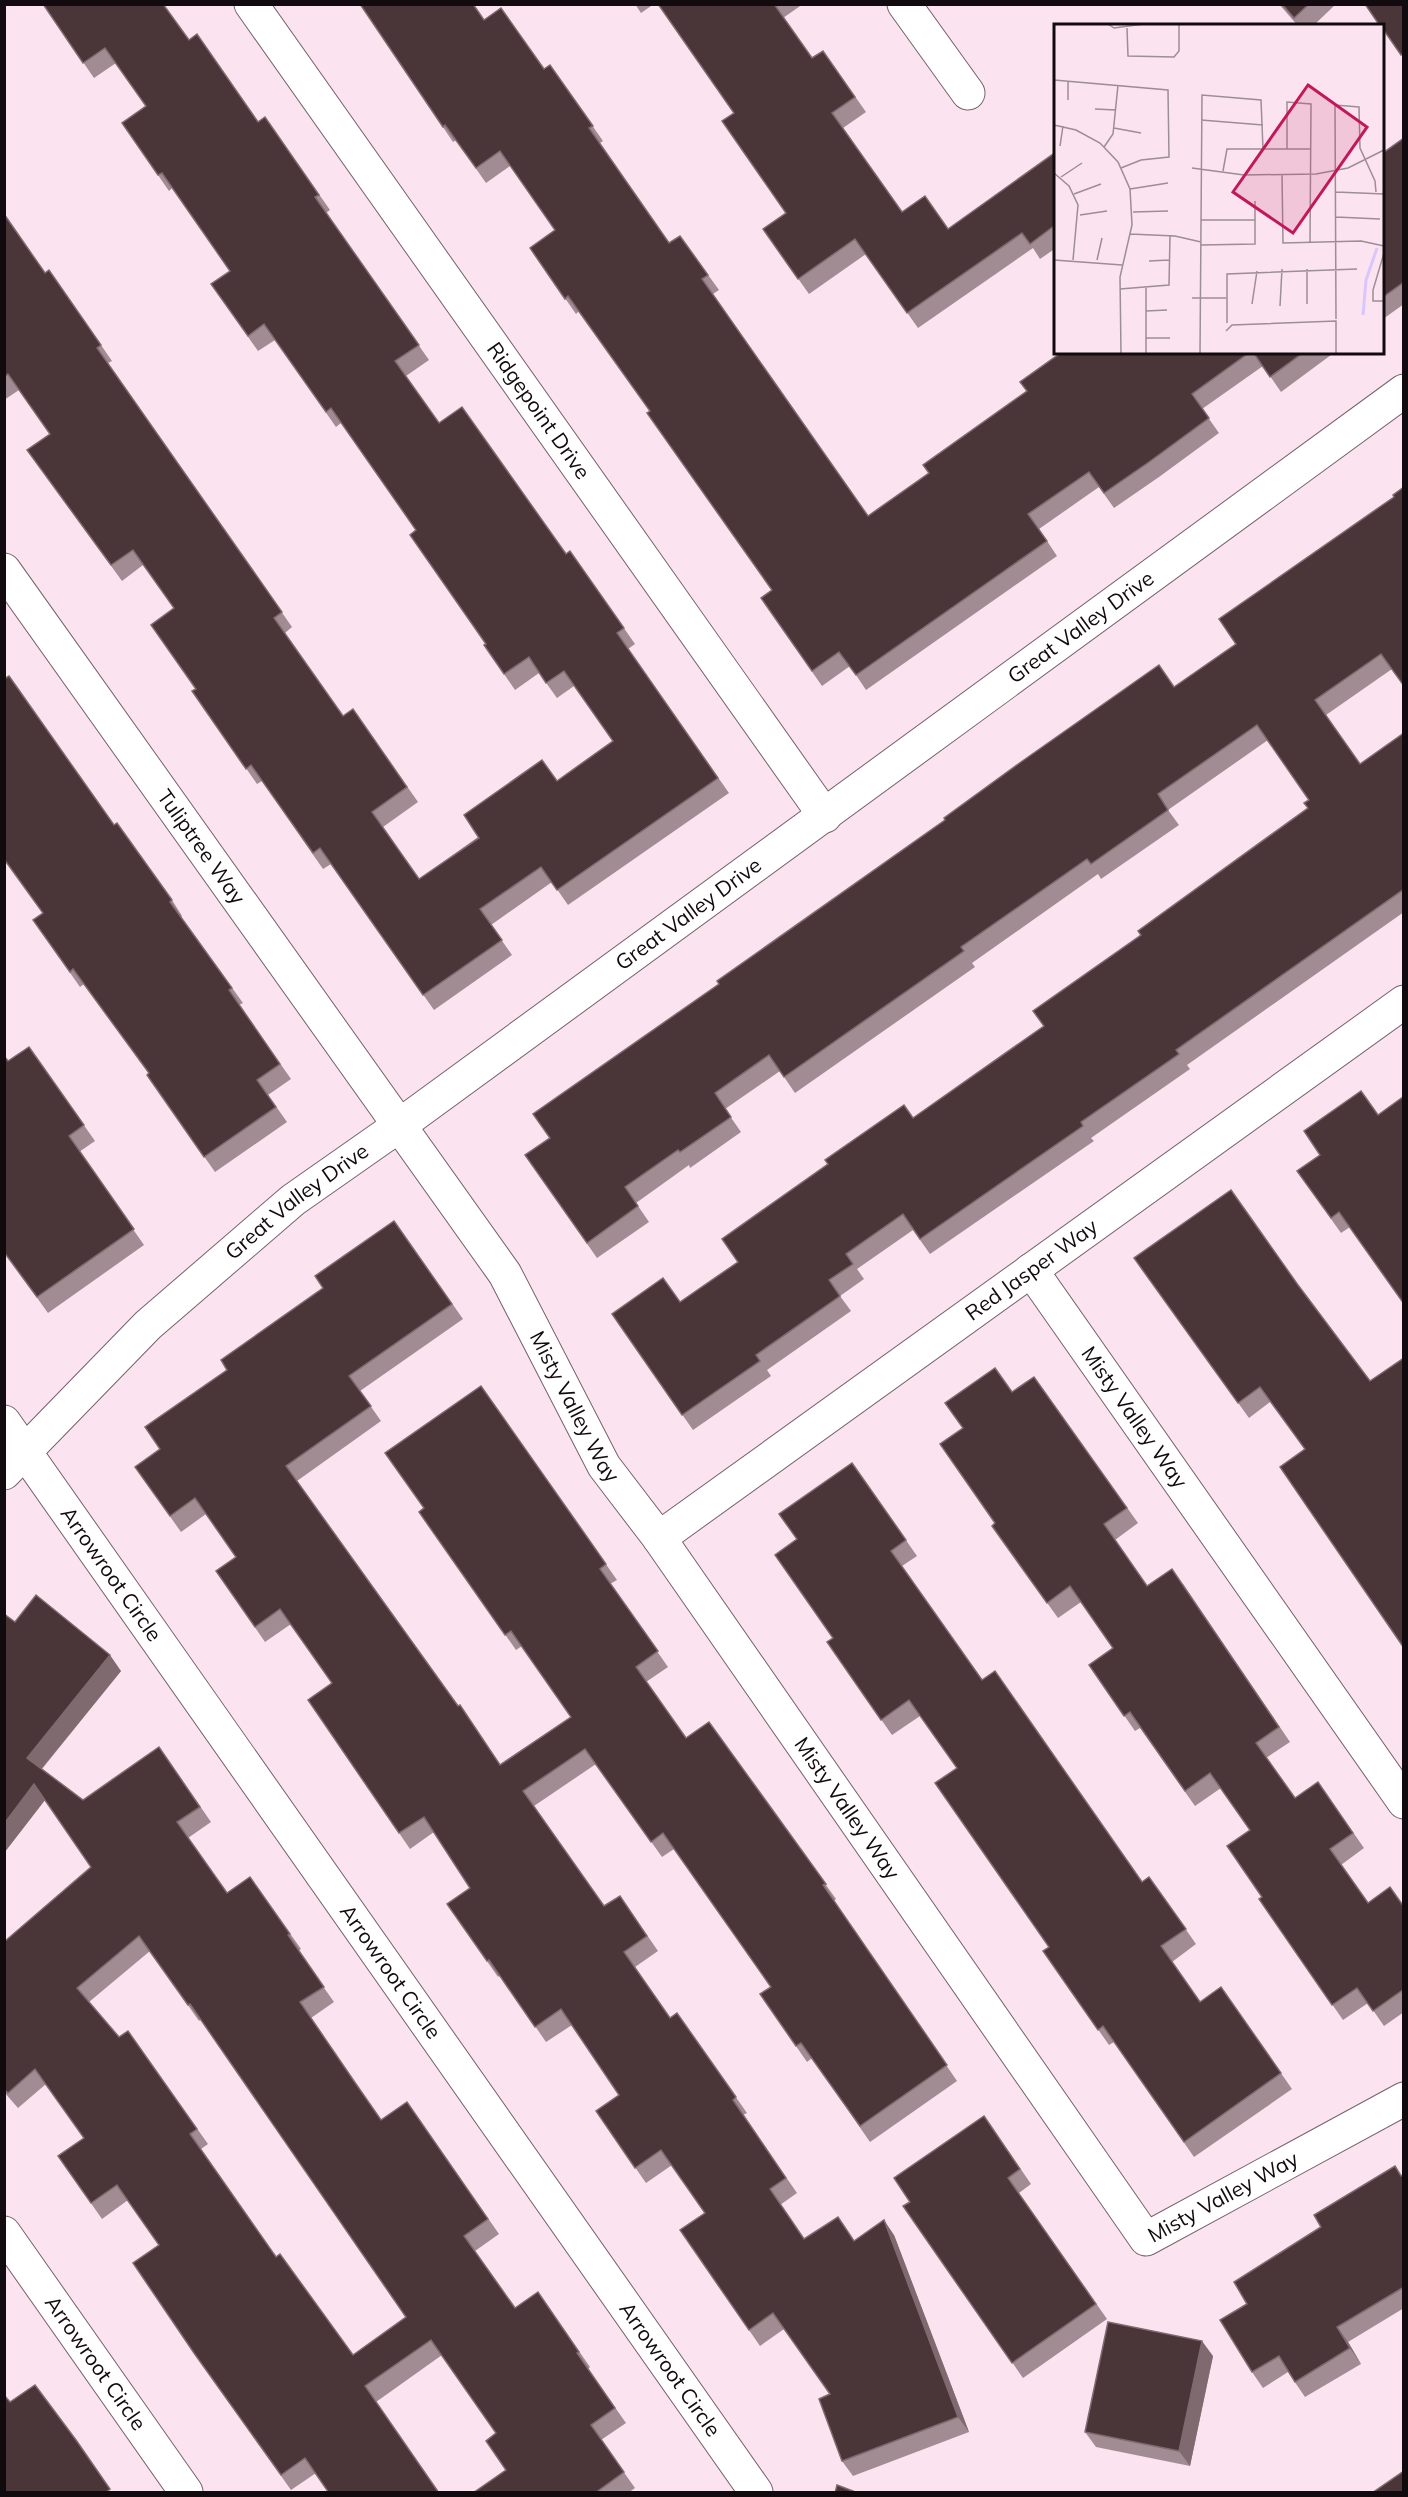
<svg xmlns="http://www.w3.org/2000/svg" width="1408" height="2497" viewBox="0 0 1408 2497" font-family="Mulish,sans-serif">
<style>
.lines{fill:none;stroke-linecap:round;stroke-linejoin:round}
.minor-casing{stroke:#76626c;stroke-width:35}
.minor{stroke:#fff;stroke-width:33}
.wall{fill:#a28c94;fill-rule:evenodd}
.shaded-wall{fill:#7f6a6f}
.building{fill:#4a3538;stroke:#7f6a6f;stroke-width:1.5;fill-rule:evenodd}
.labels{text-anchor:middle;stroke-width:6;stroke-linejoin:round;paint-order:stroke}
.street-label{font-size:21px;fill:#110a0e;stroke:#fff}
.inset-river{fill:none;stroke:#d8c7fe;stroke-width:3}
.inset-road{fill:none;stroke:#9d8d95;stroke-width:1.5}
.view{fill:#c2185b;fill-opacity:0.15;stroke:#c2185b;stroke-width:3}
.inset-edge{fill:none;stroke:#110a0e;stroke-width:3}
</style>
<rect width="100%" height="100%" fill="#fbe4ef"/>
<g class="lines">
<g class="minor-casing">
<g id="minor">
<path id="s1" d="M251,4L825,816"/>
<path d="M904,4L968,93"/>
<path id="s2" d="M4,570L505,1274L604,1466L659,1538L1146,2239L1404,2099"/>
<path id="s3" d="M1031,1270L1404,1802"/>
<path id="s4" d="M4,1422L756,2492"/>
<path id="s5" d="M4,1473L148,1325L293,1200L400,1125L1404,391"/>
<path id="s6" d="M659,1538L1404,1002"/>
<path id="s7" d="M4,2233L186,2492"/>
</g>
</g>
<use href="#minor" class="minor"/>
</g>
<g class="wall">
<path d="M43,4L189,40L258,122L265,117L330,210L326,213L429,360L406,376L439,423L566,554L570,551L635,644L628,649L729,793L568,905L552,882L491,925L512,955L434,1010L331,864L323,869L262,781L257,784L192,691L196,689L174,608L143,565L122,581L38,465L50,434L19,390L4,400V214L45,273L49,270L112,361L108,363L292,627L285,633L343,716L353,709L418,802L383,827L419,879L613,741L574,686L557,698L539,673L515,690L484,645L486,644L416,530L341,423L336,427L275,340L258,351L211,284L230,271L172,188L169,191L122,123L146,106L116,63L94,78Z"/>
<path d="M360,4L484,20L544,69L550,65L603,141L600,143L669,243L680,236L719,290L713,294L868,516L929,473L1027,391L1062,352H1335L1281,392L1263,366L1202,409L1219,433L1159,477L1114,508L1099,487L1039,529L1057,556L866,690L850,666L822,686L761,598L772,590L650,411L579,311L576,314L530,248L555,230L510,166L486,183L456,140L453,142Z"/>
<path d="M635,4H654L641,13Z"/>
<path d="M658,4H803L783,18L812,58L823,51L866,112L843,128L902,212L948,229L1056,152V248L1040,259L1033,248L918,328L866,254L809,294L763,229L786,213L734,113Z"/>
<path d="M1279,4H1336L1313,26H1298Z"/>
<path d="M1404,138V304L1383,319V153Z"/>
<path d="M1404,487L1392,669L1326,715L1360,764L1404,733V912L1187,1065L1190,1069L1091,1138L1094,1141L930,1254L913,1230L857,1269L864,1279L840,1296L851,1311L767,1370L771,1376L693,1430L612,1314L680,1302L738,1262L913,1118L1044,1026L1141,935L1308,808L1309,800L1268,740L1168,810L1179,825L1101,879L1098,874L972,963L975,967L795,1093L780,1071L725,1109L741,1132L690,1168L689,1165L636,1203L649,1222L597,1258L525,1155L1174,687L1236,644L1394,497Z"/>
<path d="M114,825L172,900L182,916L181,917L243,1003L239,1005L291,1079L268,1095L287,1122L215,1172L147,1075L149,1073L84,984L80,987L33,920L43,913Z"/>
<path d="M29,1047L95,1141L79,1152L144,1245L48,1313L4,1252L8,1061Z"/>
<path d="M1378,1115L1350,1227L1341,1233L1297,1171Z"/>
<path d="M394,1221L463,1319L360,1391L381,1421L297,1481L500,1764L571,1717L522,1646L516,1650L419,1512L424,1508L481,1386L617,1580L610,1584L668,1667L646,1682L686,1738L709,1722L836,1899L834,1901L957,2081L870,2142L812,2058L807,2062L760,1994L771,1987L674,1849L662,1857L596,1764L534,1806L604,1906L620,1896L658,1951L635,1967L670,2018L677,2013L747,2113L743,2115L797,2193L780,2205L804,2239L854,2241L894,2235L969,2432L853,2476L842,2461L830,2394L784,2329L760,2346L711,2275L705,2213L672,2165L646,2183L596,2111L619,2095L572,2025L546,2042L500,1975L498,1977L447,1904L470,1888L434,1832L410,1849L308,1700L332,1683L291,1624L265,1642L216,1571L236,1557L206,1514L181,1532L135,1467L160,1449L227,1370L323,1288Z"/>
<path d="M1134,1258L1298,1285L1370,1381L1305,1449L1270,1402L1249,1418Z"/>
<path d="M1034,1377L1138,1523L1115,1540L1147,1586L1183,1584L1290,1742L1266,1758L1295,1798L1318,1782L1364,1848L1341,1865L1368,1903L1404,1907V2012L1384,2026L1368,2003L1343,2020L1259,1899L1262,1897L1250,1830L1221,1788L1195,1806L1140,1728L1135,1731L1089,1665L1113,1648L1081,1602L1058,1618L992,1526L995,1523L1012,1392Z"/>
<path d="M852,1463L917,1556L902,1566L982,1680L1142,1882L1149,1877L1196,1944L1172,1962L1200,2002L1221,1987L1292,2089L1194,2157L1114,2042L1109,2045L1043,1951L1049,1947L957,1768L920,1716L892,1735L827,1642L833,1638Z"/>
<path d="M4,1614L15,1622L121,1671L42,1769L83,1800L159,1747L211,1822L188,1838L227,1893L250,1877L301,1949L298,1951L334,2002L311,2018L381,2120L407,2102L499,2234L475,2251L515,2308L538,2292L590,2367L588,2369L626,2423L601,2440L635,2488L628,2493H473L506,2470L496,2433L442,2355L376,2402L316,2473L291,2490L194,2353L159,2245L128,2200L102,2219L58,2156L84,2138L46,2084L18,2108L4,2092V1942L91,1867L45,1800L4,1853ZM150,1951L199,2021L201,2019L406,2317L353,2355L276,2257L201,2149L208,2144L128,2031L119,2037L89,2002Z"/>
<path d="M984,2116L1031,2184L1019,2193L1107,2319L1023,2378L903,2206L910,2202Z"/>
<path d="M1404,2174V2308L1348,2342L1361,2364L1305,2397L1288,2372L1263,2388L1252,2372L1247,2304L1321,2227Z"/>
<path d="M1213,2356L1190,2466L1096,2447L1085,2432Z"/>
</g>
<g class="shaded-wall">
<path d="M110,1655L121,1671L38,1773L27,1758Z"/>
<path d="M34,1784L45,1800L4,1853V1824Z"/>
<path d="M884,2220L894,2235L969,2432L958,2417Z"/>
<path d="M1337,2327L1348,2342L1361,2364L1350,2348Z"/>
<path d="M1202,2341L1213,2356L1190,2466L1179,2451Z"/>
</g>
<g class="building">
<path d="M43,4H163L189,40L197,34L258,122L265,117L319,195L315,197L419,345L395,361L439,423L462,407L566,554L570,551L624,628L617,633L718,778L557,890L541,867L480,909L502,940L423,995L320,848L313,853L251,765L246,769L192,691L196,689L151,625L174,608L133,550L111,565L27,450L50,434L8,374L4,377V214L45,273L49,270L101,345L97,348L282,612L274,618L343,716L353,709L407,787L372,812L419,879L479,838L464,815L542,760L557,781L613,741L564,671L546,683L529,657L504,674L484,645L486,644L410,535L416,530L331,408L326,412L264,324L248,336L211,284L230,271L162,173L158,175L122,123L146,106L105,48L83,63Z"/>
<path d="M360,4H473L484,20L501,8L544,69L550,65L593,126L589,128L669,243L680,236L708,275L702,279L868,516L929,473L923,465L1027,391L1020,382L1062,352H1250L1192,394L1209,418L1149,462L1104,493L1089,472L1028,514L1047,541L856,675L839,652L812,671L761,598L772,590L647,413L650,411L568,296L565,299L530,248L555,230L500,151L476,168L445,125L443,127Z"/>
<path d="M658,4H774L812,58L823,51L855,97L832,113L902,212L925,196L948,229L1056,152V228L1054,226L1030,244L1022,233L907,313L855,239L798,279L763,229L786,213L722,121L734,113Z"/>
<path d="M1282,4H1309L1294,18Z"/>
<path d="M1365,4H1404V53L1401,55L1383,29V26H1380Z"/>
<path d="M1404,138V282L1383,297V153Z"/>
<path d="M1253,352H1304L1270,377Z"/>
<path d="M1404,487V686L1381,654L1315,700L1360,764L1404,733V889L1176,1050L1179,1054L1081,1122L1083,1126L920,1239L903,1214L846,1254L853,1264L829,1280L840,1296L756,1355L760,1361L682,1415L612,1314L663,1278L680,1302L738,1262L722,1239L828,1164L825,1160L904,1105L913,1118L1044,1026L1033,1011L1141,935L1138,931L1308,808L1304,803L1309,800L1257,725L1158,794L1168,810L1091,864L1087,859L961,947L964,951L784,1077L769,1055L715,1093L731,1117L680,1152L678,1150L625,1187L638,1206L587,1243L525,1155L550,1138L533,1114L719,984L717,981L945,820L944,818L1021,762L1159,665L1174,687L1236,644L1219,619L1394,497L1393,495Z"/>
<path d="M9,676L114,825L117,823L172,900L170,902L232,988L229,990L280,1064L257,1080L276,1107L204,1157L147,1075L149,1073L73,969L70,972L33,920L43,913L4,859V679Z"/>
<path d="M29,1047L84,1125L69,1136L134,1229L37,1297L4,1252V1056L8,1061Z"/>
<path d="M1361,1091L1378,1115L1403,1097L1404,1098V1304L1339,1212L1331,1218L1297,1171L1320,1155L1304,1131Z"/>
<path d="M1231,1190L1298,1285L1370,1381L1404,1358V1648L1280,1467L1305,1449L1260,1387L1238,1403L1134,1258Z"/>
<path d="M394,1221L452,1304L349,1376L371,1406L286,1466L458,1706L460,1705L500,1765L571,1717L511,1631L505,1635L419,1512L424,1508L385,1453L481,1386L606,1564L600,1569L658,1651L636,1667L686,1738L709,1722L826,1884L823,1885L947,2065L860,2126L801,2043L796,2046L760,1994L771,1987L663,1833L651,1842L585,1749L523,1791L604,1906L620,1896L647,1936L624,1952L670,2018L677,2013L736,2097L733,2100L786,2178L770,2189L804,2239L838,2217L854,2241L884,2220L958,2417L842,2461L819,2399L830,2394L773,2313L749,2330L680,2230L705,2213L661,2150L635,2168L596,2111L619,2095L561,2009L535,2027L489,1960L487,1961L447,1904L470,1888L424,1817L399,1833L308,1700L332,1683L280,1609L255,1627L216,1571L236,1557L195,1498L170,1516L135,1467L160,1449L145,1427L227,1370L221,1360L323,1288L315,1276Z"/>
<path d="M995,1368L1012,1392L1034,1377L1127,1508L1104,1524L1147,1586L1172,1569L1279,1727L1256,1743L1295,1798L1318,1782L1353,1833L1330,1849L1368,1903L1390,1887L1404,1907V1989L1373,2011L1357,1988L1332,2005L1259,1899L1262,1897L1227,1846L1250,1830L1210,1773L1185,1791L1130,1712L1124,1716L1089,1665L1113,1648L1070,1586L1047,1603L992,1526L995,1523L940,1444L963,1428L945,1403Z"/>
<path d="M852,1463L906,1540L891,1551L982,1680L995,1671L1142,1882L1149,1877L1186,1929L1161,1946L1200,2002L1221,1987L1281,2073L1184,2142L1103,2026L1098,2030L1043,1951L1049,1947L935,1783L957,1768L909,1700L881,1720L827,1642L833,1638L775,1555L797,1539L779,1514Z"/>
<path d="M36,1595L110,1655L27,1758L83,1800L159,1747L200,1807L177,1822L227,1893L250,1877L290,1934L288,1935L324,1987L300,2002L356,2084L381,2120L407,2102L488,2219L464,2236L515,2308L538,2292L579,2352L577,2353L615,2408L591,2425L624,2472L595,2493H473L506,2470L486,2441L496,2433L431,2340L365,2386L439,2493H329L305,2458L281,2475L194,2353L133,2263L159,2245L117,2185L91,2203L58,2156L84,2138L35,2069L8,2093L4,2089V1942L91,1867L34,1784L4,1824V1614L15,1622ZM139,1936L188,2005L190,2004L406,2317L353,2355L280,2254L276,2257L190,2134L197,2129L128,2031L119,2037L77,1988Z"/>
<path d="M984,2116L1020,2169L1008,2178L1096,2304L1012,2363L903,2206L910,2202L894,2178Z"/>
<path d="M1395,2166L1401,2176L1404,2174V2287L1337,2327L1350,2348L1295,2382L1279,2356L1252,2372L1220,2320L1247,2304L1234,2282L1321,2227L1314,2215Z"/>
<path d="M1108,2322L1202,2341L1179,2451L1085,2432Z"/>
<path d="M35,2385L76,2440L110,2489L105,2493H4V2395L10,2402Z"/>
<path d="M1404,2471V2493H1372Z"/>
<path d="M837,2485L858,2493H835Z"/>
</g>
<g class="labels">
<g class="street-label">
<text dy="7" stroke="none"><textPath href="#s1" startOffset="498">Ridgepoint Drive</textPath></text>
<text dy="7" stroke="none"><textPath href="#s5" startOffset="1372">Great Valley Drive</textPath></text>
<text dy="7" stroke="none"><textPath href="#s2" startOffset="340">Tuliptree Way</textPath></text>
<text dy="7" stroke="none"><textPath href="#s5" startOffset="886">Great Valley Drive</textPath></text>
<text dy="7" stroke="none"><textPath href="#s5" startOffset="400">Great Valley Drive</textPath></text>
<text dy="7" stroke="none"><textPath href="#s6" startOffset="459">Red Jasper Way</textPath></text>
<text dy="7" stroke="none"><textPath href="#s2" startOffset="1014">Misty Valley Way</textPath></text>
<text dy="7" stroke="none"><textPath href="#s3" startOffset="180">Misty Valley Way</textPath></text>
<text dy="7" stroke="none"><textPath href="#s4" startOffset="186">Arrowroot Circle</textPath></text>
<text dy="7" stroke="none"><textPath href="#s2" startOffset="1500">Misty Valley Way</textPath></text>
<text dy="7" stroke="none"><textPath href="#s4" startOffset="672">Arrowroot Circle</textPath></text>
<text dy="7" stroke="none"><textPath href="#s2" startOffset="2112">Misty Valley Way</textPath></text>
<text dy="7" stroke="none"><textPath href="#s7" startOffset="159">Arrowroot Circle</textPath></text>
<text dy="7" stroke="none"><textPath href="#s4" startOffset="1158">Arrowroot Circle</textPath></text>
</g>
</g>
<g transform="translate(1054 24)">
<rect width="330" height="330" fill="#fbe4ef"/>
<path class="inset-river" d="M309,291L312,256L323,224"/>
<path class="inset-road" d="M54,0L60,4L90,0M73,4L74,32L120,33L125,27V0M0,56L114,66L115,133L87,136L67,144M14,76V57M41,85L62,86M147,96L209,101M0,101L22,106L46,119L64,138L76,165L78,201L66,253L67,330M60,104L87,109M6,122L9,102M50,123L59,110L64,61M233,125V78L257,80L256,219M138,144L190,151L262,150L294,144L330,126M169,147L173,125H257M0,149L15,162L24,181L19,236M228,150L229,219L307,217L330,222M7,153L28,139M76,165L114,159M282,168L330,170M20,170L47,160M79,188L114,187M26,191L53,187M282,193L326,195M147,196H201M76,210L121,212L147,218M147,221L201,220V177M330,229L319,266V277H330M0,236L68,241M43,236L48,214M95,237L115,236M253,245V280M92,264V330M66,265L115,261L116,212M138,274H172M198,280L203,247M226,282L228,245M92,287L113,286M282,295L281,81L305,83L306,124L321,157L322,168M173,299V250L303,245M172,307L178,301L282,297V330M92,314H116M146,330L148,71L207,76L209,125"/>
<path class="view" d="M254,61L313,103L239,209L179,168Z"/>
<rect width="330" height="330" class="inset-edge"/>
</g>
<rect width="1408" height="2497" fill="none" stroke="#110a0e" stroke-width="12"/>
</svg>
